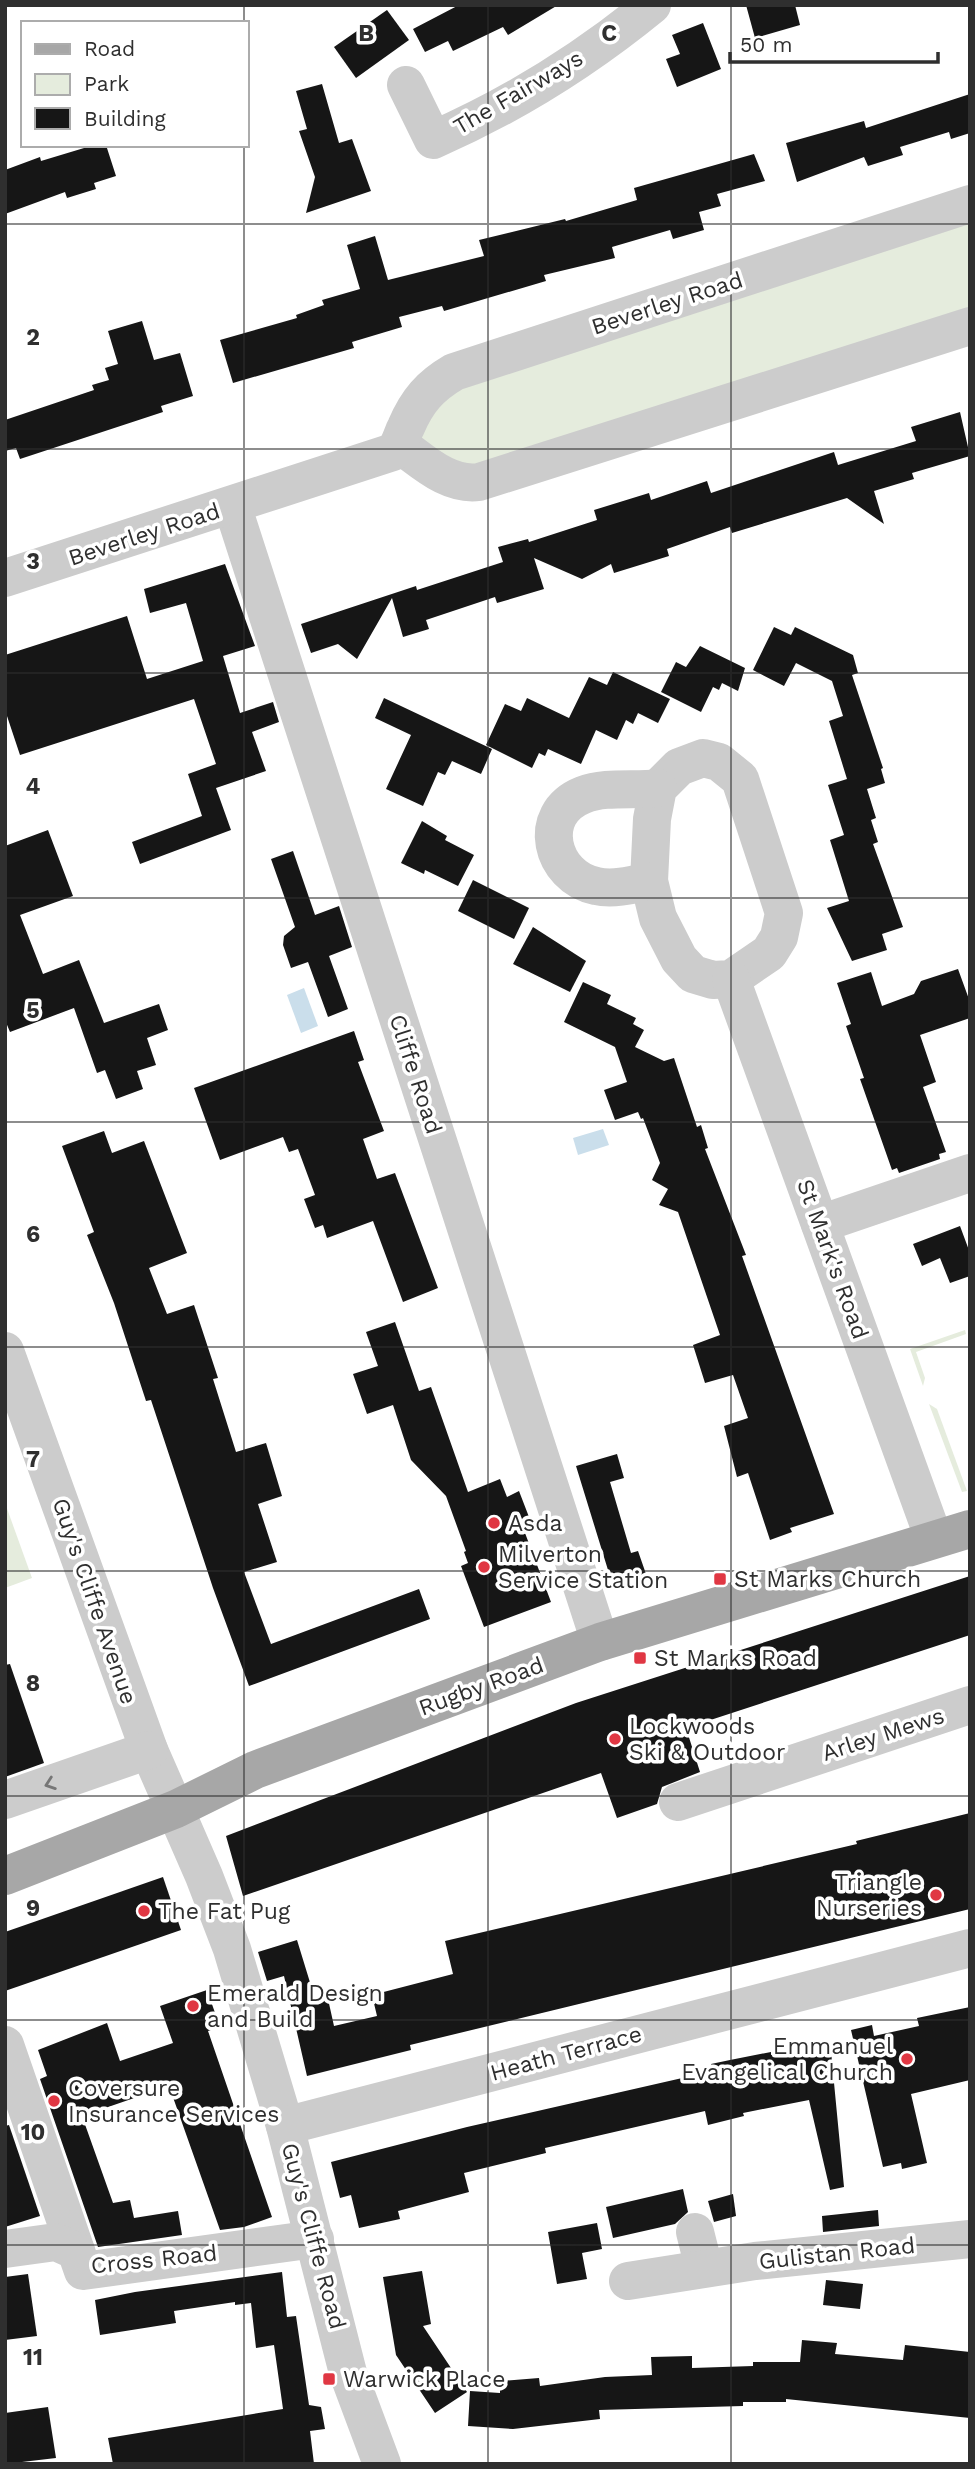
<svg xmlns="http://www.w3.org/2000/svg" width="975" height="2469" viewBox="0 0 975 2469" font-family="'Work Sans',sans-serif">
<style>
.green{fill:#e5ecdd}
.water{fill:#cadeeb}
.building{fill:#161616}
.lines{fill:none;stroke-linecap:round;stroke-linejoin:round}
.minor{stroke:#ccc;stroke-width:38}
.major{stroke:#a7a7a7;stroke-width:38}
.oneway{stroke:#767676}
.grid{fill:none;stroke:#2f2f2f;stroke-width:2;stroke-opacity:0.55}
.poi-dot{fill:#e03743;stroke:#fff;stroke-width:2.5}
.labels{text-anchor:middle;stroke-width:7;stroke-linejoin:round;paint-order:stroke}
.street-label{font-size:23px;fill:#2f2f2f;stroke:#fff}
.poi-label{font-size:23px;fill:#2f2f2f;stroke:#fff;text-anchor:start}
.grid-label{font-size:23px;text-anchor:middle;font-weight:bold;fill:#2f2f2f;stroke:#fff;stroke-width:7;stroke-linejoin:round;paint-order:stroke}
</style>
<rect width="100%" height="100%" fill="#fff"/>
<g class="green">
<path d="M970,219V312L469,473L420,438L422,422L453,388Z"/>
<path d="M965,1330L966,1334L916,1352L925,1378L923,1386L910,1349Z"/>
<path d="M929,1404L937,1409L967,1491L962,1492Z"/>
<path d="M5,1503L32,1578L5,1588Z"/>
</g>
<g class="water">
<path d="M304,988L318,1026L301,1033L287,995Z"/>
<path d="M603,1129L609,1145L578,1155L573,1138Z"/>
</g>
<g class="building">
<path d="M459,5H558L508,35L503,27L453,51L448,41L425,52L413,29Z"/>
<path d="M746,5H795L800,25L755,38Z"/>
<path d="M387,10L409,40L356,78L334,47Z"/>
<path d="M703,23L721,69L677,87L666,59L680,54L672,35Z"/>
<path d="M322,84L339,143L352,139L371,191L306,213L315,177L299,131L307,129L296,91Z"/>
<path d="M970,94V133L951,139L949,132L900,147L903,155L868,166L864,157L797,182L786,143L864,121L866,128Z"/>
<path d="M94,145H106L116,176L94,183L96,189L67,198L65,192L5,214V170L40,157L41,161Z"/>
<path d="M754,154L765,181L717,194L721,206L699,212L704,230L673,239L670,230L612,247L615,258L544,275L546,281L444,311L442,306L399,317L402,327L352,342L354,348L233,383L220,340L297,318L296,315L324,305L322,300L360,289L347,245L375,236L388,280L484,256L479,240L565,219L566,221L637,200L634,188Z"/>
<path d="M142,321L154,360L180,353L193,396L161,406L163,412L20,459L16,448L5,451V420L94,390L92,385L109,380L105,368L118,364L108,331Z"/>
<path d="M960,412L970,456L912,473L914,479L874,491L884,524L847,498L732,533L730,527L667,549L669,556L614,573L611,564L582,579L534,558L544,589L497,603L495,597L426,620L429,629L403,637L392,598L357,659L338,644L311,653L301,624L416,586L417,590L503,562L498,547L528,539L529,542L597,520L594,510L649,493L651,500L707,481L711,493L834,452L838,465L916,441L911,427Z"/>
<path d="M225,564L255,646L223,656L240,713L273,702L279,722L252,732L266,771L216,788L231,830L140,864L132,842L202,816L188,774L216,764L194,699L20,755L5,710V655L127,616L147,679L203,661L186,603L150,613L144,589Z"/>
<path d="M774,627L791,635L795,627L853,655L858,673L852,675L883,768L881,769L885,783L867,789L876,818L871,820L878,842L873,844L903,927L882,934L887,950L852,961L827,908L849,901L830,840L844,835L828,785L847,779L829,721L843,716L832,681L796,663L784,686L753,670Z"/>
<path d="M700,646L745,668L738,691L722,683L719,690L713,687L701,712L661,692L676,662L686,667Z"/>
<path d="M613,672L670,699L658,723L638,713L633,724L626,720L617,740L596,730L581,764L548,749L545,756L539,753L532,768L486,745L505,704L521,711L527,698L569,718L589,677L607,685Z"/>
<path d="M384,698L492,749L481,774L452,761L445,775L438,772L423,806L386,789L411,735L375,718Z"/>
<path d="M422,821L447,836L445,840L474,855L458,886L425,870L424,874L401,863Z"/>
<path d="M48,830L73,896L20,915L43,974L79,960L104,1023L159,1004L168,1030L147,1038L156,1065L137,1071L143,1089L116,1099L105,1070L97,1073L74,1008L10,1032L5,1020V846Z"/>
<path d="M293,851L315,915L339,906L352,947L329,956L348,1009L328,1017L308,962L291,968L283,945L284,936L295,927L271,859Z"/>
<path d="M473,880L529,908L514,939L458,911Z"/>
<path d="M533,927L586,961L570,992L513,964Z"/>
<path d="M958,969L970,1002V1018L920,1035L936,1082L923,1087L946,1152L939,1154L940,1159L899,1173L897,1168L892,1170L860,1079L864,1078L846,1026L851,1024L837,983L871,972L882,1006L914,994L921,981Z"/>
<path d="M583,982L611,995L607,1004L636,1018L633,1024L644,1030L635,1047L664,1061L674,1058L697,1127L701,1125L708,1148L705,1149L746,1255L742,1256L834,1514L790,1528L792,1532L770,1540L748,1473L737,1477L724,1426L748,1418L733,1375L705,1383L693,1345L720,1335L678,1212L659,1205L668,1189L652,1180L660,1163L643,1118L641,1119L638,1112L615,1120L604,1090L627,1082L615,1047L564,1022Z"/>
<path d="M354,1031L364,1060L358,1062L384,1131L363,1139L377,1179L395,1173L438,1288L403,1302L373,1221L327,1238L323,1225L315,1228L304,1199L315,1195L298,1149L289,1152L283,1137L220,1160L194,1088Z"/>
<path d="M104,1131L112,1153L144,1141L187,1253L149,1268L167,1314L194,1305L218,1378L213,1379L236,1452L266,1443L282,1496L258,1504L277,1562L244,1572L271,1644L419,1589L430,1619L249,1686L213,1588L151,1400L146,1401L114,1303L87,1235L94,1232L62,1146Z"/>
<path d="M960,1226L970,1253V1276L950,1283L940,1258L922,1266L913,1244Z"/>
<path d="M395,1322L419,1391L431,1387L468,1492L500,1479L507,1497L519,1491L534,1530L525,1533L551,1602L484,1627L461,1566L468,1563L464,1552L466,1551L446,1496L411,1460L393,1405L367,1414L353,1374L378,1366L366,1332Z"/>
<path d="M617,1454L624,1478L610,1482L631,1553L638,1551L646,1574L612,1583L576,1466Z"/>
<path d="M970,1576V1635L686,1728L700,1772L662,1787L657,1804L617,1818L601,1773L243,1896L226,1836L576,1703Z"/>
<path d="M10,1664L44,1763L5,1777V1665Z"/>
<path d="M970,1813V1909L410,2045L411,2050L307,2076L284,1976L267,1981L258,1952L297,1940L316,2002L328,1999L334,2026L377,2016L372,1995L453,1974L445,1941L857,1844L856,1841Z"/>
<path d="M163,1877L181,1930L5,1991V1932Z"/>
<path d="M207,1990L220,2027L208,2031L272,2217L244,2227L220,2230L169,2086L82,2116L113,2203L130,2200L134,2218L178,2211L182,2235L98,2247L40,2079L47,2076L38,2050L107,2023L120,2061L173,2043L160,2006Z"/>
<path d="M970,2007V2080L911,2094L927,2163L902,2169L901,2163L883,2167L851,2030L872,2025L874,2036L919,2026L917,2018Z"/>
<path d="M830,2041L844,2187L830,2190L809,2100L743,2113L744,2116L708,2125L705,2111L545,2148L546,2153L464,2173L469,2192L398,2211L400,2219L359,2228L351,2195L340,2198L331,2162L467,2127L713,2071L711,2064L730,2060L771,2052V2055Z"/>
<path d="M9,2125L40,2216L5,2227V2126Z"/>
<path d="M683,2189L688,2212L675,2224L613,2238L606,2207Z"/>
<path d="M733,2194L736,2216L714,2222L708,2201Z"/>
<path d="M878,2210L879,2226L823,2232L822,2216Z"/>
<path d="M597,2223L602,2249L582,2253L587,2279L557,2284L548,2232Z"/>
<path d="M422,2271L431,2324L423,2326L467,2392L435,2413L396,2355L383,2277Z"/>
<path d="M282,2272L287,2317L296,2316L309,2405L321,2407L325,2429L310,2431L314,2464H113L108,2438L283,2409L274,2345L256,2348L251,2303L235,2305V2302L174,2311L176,2323L100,2335L95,2300L135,2292Z"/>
<path d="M28,2274L37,2336L5,2340V2277Z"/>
<path d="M826,2280L863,2284L860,2309L823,2305Z"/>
<path d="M802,2340L837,2343L835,2354L903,2360L905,2345L970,2352V2418L786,2399V2402H743V2406L599,2410L600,2419L513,2429L468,2426L470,2391L500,2393V2381L539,2378L540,2386L605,2377L652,2375L651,2357L692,2356V2368L753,2366V2362H800Z"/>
<path d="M48,2407L56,2458L5,2464V2413Z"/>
</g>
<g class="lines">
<g class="minor">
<path d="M406,85L433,140C511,106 586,59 652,5"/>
<path d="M400,445C424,462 448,486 479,482L970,326"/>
<path d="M232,505L600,1642"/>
<path d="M5,578L393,452C401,444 401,436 406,427C417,401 430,386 454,372L970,204"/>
<path d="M703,758L719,762L740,779L784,913L779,937L769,953L731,979L713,980L693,974L679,959L658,918L649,881L652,819L658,788L679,767Z"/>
<path d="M649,881C632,885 613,890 596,886C551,877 535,814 583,795C606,786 634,791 658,788"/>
<path d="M731,979L934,1539"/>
<path d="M820,1224L970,1173"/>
<path d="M5,1351L149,1750L204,1876L232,1949L285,2126L348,2373L382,2464"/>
<path d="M5,1800L149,1750"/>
<path d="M678,1802L970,1705"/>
<path d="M5,2045L76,2251"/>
<path d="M285,2126L970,1948"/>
<path d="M695,2232L704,2268"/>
<path d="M5,2249L56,2242L76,2251L83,2271L315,2239"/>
<path d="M628,2281L755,2261L970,2239"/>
</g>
<path class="major" d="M5,1876L176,1809L255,1770L600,1642L970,1529"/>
</g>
<defs><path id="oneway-chevron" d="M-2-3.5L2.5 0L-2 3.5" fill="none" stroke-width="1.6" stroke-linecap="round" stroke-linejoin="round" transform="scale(1.75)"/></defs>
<use class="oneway" href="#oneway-chevron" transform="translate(50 1784) rotate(161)"/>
<path class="grid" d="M244,5V23M488,5V2464M731,5V2464M244,145V2464M5,224H970M5,449H970M5,673H970M5,898H970M5,1122H970M5,1347H970M5,1571H970M5,1796H970M5,2020H970M5,2245H970"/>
<g class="poi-dot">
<circle cx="494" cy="1523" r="7"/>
<circle cx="484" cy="1567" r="7"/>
<rect x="713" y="1572" width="14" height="14" rx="3.5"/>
<rect x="633" y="1651" width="14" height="14" rx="3.5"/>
<circle cx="615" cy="1739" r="7"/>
<circle cx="936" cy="1895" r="7"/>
<circle cx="144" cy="1911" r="7"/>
<circle cx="193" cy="2006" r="7"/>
<circle cx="907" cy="2059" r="7"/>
<circle cx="54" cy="2101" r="7"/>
<rect x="322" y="2372" width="14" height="14" rx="3.5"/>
</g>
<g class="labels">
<g class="street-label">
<text transform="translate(518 92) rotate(-30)" y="8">The Fairways</text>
<text transform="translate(667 303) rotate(-18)" y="8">Beverley Road</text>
<text transform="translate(144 534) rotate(-18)" y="8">Beverley Road</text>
<text transform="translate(416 1074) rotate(72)" y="8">Cliffe Road</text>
<text transform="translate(833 1259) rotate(70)" y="8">St Mark's Road</text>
<text transform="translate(95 1601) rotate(71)" y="8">Guy's Cliffe Avenue</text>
<text transform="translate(481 1686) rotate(-20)" y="8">Rugby Road</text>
<text transform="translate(883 1734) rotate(-18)" y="8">Arley Mews</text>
<text transform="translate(566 2053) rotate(-15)" y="8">Heath Terrace</text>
<text transform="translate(314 2236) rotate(75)" y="8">Guy's Cliffe Road</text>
<text transform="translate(837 2253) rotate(-6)" y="8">Gulistan Road</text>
<text transform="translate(154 2259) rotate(-6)" y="8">Cross Road</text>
</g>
<g class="poi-label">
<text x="508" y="1531">Asda</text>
<text x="498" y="1562">Milverton<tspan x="498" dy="26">Service Station</tspan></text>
<text x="734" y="1587">St Marks Church</text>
<text x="654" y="1666">St Marks Road</text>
<text x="629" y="1734">Lockwoods<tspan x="629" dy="26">Ski &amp; Outdoor</tspan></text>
<text x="922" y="1890" text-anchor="end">Triangle<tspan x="922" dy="26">Nurseries</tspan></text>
<text x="158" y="1919">The Fat Pug</text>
<text x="207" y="2001">Emerald Design<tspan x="207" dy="26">and Build</tspan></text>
<text x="893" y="2054" text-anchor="end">Emmanuel<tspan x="893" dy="26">Evangelical Church</tspan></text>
<text x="68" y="2096">Coversure<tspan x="68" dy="26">Insurance Services</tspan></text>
<text x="343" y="2387">Warwick Place</text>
</g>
</g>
<g class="grid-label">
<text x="366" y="41">B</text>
<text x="609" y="41">C</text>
<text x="33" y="345">2</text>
<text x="33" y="569">3</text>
<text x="33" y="794">4</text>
<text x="33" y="1018">5</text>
<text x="33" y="1242">6</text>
<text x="33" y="1467">7</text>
<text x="33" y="1691">8</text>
<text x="33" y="1916">9</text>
<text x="33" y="2140">10</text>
<text x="33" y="2365">11</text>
</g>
<rect width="975" height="2469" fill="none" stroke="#2f2f2f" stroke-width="14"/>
<rect x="21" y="21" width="228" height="126" fill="#ffffff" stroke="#acacac" stroke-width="2"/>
<rect x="35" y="44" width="35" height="10" fill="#a7a7a7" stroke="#acacac" stroke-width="2"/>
<text x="84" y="56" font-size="21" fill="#2f2f2f">Road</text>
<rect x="35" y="74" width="35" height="21" fill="#e5ecdd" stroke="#acacac" stroke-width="2"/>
<text x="84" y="91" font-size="21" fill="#2f2f2f">Park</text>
<rect x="35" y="108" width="35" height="21" fill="#161616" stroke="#acacac" stroke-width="2"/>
<text x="84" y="126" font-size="21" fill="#2f2f2f">Building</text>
<path d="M730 52v10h208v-10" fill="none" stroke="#2f2f2f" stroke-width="3.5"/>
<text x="740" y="52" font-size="21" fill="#2f2f2f" stroke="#ffffff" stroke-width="5" paint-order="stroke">50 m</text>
</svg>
